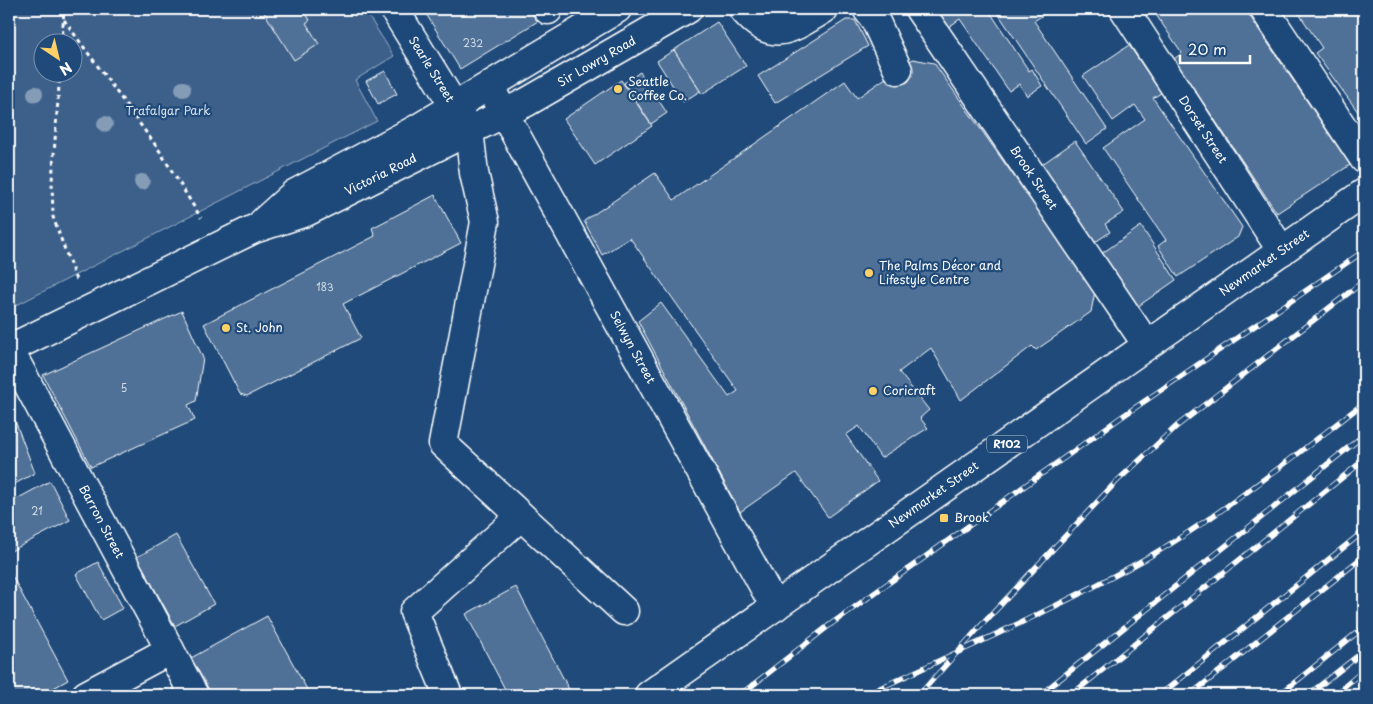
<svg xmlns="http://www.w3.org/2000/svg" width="1373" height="704" viewBox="0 0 1373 704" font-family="'Playpen Sans',sans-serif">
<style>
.green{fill:#3c618b;stroke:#9eb0c5;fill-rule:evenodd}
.building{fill:#507197;stroke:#fff}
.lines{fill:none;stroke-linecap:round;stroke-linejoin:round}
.minor-casing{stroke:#fff;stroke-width:31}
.major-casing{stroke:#fff;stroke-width:31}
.path{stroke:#fff;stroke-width:3;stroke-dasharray:4 4;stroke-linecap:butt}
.minor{stroke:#1f4a7a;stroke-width:28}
.major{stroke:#1f4a7a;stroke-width:28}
.rail-casing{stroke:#fff;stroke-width:5.5}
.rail{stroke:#1f4a7a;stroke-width:4;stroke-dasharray:11;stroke-linecap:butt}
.tree{fill:#859cb6}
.poi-dot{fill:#ffd166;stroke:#1f4a7a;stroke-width:2}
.labels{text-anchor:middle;stroke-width:4.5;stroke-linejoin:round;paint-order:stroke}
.number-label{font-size:10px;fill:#d3dce5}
.shield{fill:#1f4a7a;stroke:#bcc9d7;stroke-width:1}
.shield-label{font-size:11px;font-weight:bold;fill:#fff}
.street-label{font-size:12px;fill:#fff;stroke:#1f4a7a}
.poi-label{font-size:12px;fill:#fff;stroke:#1f4a7a;text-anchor:start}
.park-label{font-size:12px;fill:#d8dfe8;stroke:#1f4a7a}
</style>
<rect width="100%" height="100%" fill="#1f4a7a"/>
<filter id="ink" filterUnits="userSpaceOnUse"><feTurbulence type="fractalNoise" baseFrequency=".02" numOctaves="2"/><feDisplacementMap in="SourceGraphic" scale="10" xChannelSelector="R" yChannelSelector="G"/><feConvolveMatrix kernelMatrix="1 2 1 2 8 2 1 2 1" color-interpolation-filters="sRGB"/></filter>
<g filter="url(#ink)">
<path class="green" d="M9,9H364L394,56L355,80L377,121L9,309ZM42,42H72V72H42Z"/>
<g class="building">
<path d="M262,9H303L310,20L306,23L319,44L294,60Z"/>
<path d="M423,9H537L543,18L460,69Z"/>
<path d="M934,9H988L1029,71L1032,69L1042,86L1027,96L1019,84L1009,91L960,19L947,28Z"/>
<path d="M995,9H1052L1034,21L1107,129L1086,144Z"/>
<path d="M1152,9H1237L1241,15L1247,12L1350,165L1277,213L1174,59L1182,53Z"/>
<path d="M1296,9H1354L1363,20L1361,22L1364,28V113L1361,116L1315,53L1322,48Z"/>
<path d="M846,20H855L868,46L775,103L758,76Z"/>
<path d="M717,22L746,66L702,94L674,50Z"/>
<path d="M1129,45L1161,93L1153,98L1242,227L1238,237L1178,277L1158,246L1166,240L1103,148L1145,119L1135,105L1113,121L1083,76Z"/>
<path d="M674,50L700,91L683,102L657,61Z"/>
<path d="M913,59L934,63L1095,291L1091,312L1036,350L1032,346L961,400L931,348L899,372L929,410L920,418L928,428L881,458L859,426L846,435L878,481L828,517L796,473L740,512L638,321L661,303L729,397L738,391L630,238L602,255L584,221L655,173L674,200L845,81L857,98Z"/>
<path d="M385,71L397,94L378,104L366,81Z"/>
<path d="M640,72L667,113L651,124L624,83Z"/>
<path d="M621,80L652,126L595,165L564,119Z"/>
<path d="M1075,141L1124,212L1105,224L1110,232L1094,243L1041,165Z"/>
<path d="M435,195L461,243L343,304L361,338L247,396L240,394L204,324L375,236L372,228Z"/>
<path d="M1141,226L1176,280L1137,307L1101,254Z"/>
<path d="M182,311L203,358L196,401L188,405L195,420L91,467L43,375Z"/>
<path d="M9,405L35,473L9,487Z"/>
<path d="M50,481L70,520L9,552V503Z"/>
<path d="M176,535L214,604L175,626L137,557Z"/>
<path d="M98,562L123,608L101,620L76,574Z"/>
<path d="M9,570L68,680L41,695H9Z"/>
<path d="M516,587L572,695H508L466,614Z"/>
<path d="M267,616L310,695H212L191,658Z"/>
<path d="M160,688L163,695H145Z"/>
</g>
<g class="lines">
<g class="minor-casing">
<g id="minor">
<path id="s1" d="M394,9L469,130L474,173L485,222L443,444L624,611"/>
<path d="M547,9L548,10"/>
<path d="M743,9C772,45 791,29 824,9"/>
<path d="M867,9L875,20L898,70"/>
<path id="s2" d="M919,9L1147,345"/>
<path id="s3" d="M1124,9L1282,251"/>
<path d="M1264,9L1364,159"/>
<path id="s4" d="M489,86L775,607"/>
<path id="s5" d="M9,349L194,695"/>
<path d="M86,695L170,650"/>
<path d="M448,695L414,612L521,516"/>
</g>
</g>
<g class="major-casing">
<g id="major">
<path d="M263,222L294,194L415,130L617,9"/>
<path id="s6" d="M9,349L254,229L306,212L527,102L688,9"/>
<path id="s7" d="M649,695L1364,193"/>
</g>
</g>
<g class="path">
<path d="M64,20L159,150L201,218"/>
<path d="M62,42L64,9"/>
<path d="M60,72L52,181L53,217L77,283"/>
</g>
<use href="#minor" class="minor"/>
<use href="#major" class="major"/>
<g class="rail-casing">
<g id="rail">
<path d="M740,695L831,624L1120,418L1364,251"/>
<path d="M865,695C959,651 1054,610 1145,559C1222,515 1293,457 1364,403"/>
<path d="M919,695L977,630L1116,482L1177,426L1364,281"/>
<path d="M1040,695L1364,435"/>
<path d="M1071,695L1364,460"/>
<path d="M1160,695L1364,531"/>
<path d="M1190,695L1364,556"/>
<path d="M1279,695L1364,627"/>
<path d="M1308,695L1364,651"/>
<path d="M1334,695L1364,670"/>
</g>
</g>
<use href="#rail" class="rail"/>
</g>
<g class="tree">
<circle cx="183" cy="89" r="8"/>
<circle cx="35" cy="94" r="8"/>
<circle cx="105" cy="124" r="8"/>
<circle cx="142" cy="182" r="8"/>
</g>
</g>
<g class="poi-dot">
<circle cx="618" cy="89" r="5"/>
<circle cx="869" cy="273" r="5"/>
<circle cx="226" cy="328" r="5"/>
<circle cx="873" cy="391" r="5"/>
<rect x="939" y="513" width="10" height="10" rx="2.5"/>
</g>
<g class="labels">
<g class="number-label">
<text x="473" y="47">232</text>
<text x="325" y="291">183</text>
<text x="124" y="392">5</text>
<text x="37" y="515">21</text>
</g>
<rect class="shield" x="987" y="435.5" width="40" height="17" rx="4"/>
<g class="shield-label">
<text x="1007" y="448">R102</text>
</g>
<g class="street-label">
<text dy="4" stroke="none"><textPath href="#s6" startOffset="655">Sir Lowry Road</textPath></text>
<text dy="4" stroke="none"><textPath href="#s1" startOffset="71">Searle Street</textPath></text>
<text dy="4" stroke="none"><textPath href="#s3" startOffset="144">Dorset Street</textPath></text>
<text dy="4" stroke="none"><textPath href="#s6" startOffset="411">Victoria Road</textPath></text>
<text dy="4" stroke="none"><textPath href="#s2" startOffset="204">Brook Street</textPath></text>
<text dy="4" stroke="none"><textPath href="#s7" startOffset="752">Newmarket Street</textPath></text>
<text dy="4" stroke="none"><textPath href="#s4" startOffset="298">Selwyn Street</textPath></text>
<text dy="4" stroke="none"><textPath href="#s7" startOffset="348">Newmarket Street</textPath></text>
<text dy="4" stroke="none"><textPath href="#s5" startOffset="196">Barron Street</textPath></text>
</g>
<g class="poi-label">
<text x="628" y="86">Seattle<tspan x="628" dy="14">Coffee Co.</tspan></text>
<text x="879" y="270">The Palms Décor and<tspan x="879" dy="14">Lifestyle Centre</tspan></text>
<text x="236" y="332">St. John</text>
<text x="883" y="395">Coricraft</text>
<text x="954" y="522">Brook</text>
</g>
<g class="park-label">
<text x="168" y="115">Trafalgar Park</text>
</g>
</g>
<rect width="1373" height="704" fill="none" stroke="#1f4a7a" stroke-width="30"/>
<rect x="15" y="15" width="1343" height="674" fill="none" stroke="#fff" stroke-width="2" filter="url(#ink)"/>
<g transform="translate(58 58) rotate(145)"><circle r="24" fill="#1f4a7a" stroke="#7992af"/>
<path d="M0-4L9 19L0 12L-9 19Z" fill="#ffd166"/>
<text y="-8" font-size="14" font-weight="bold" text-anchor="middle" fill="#ffffff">N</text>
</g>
<path d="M1180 55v8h70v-8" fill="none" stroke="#ffffff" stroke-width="2.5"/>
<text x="1188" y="55" font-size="15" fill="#ffffff" stroke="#1f4a7a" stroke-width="4" paint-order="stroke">20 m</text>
</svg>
